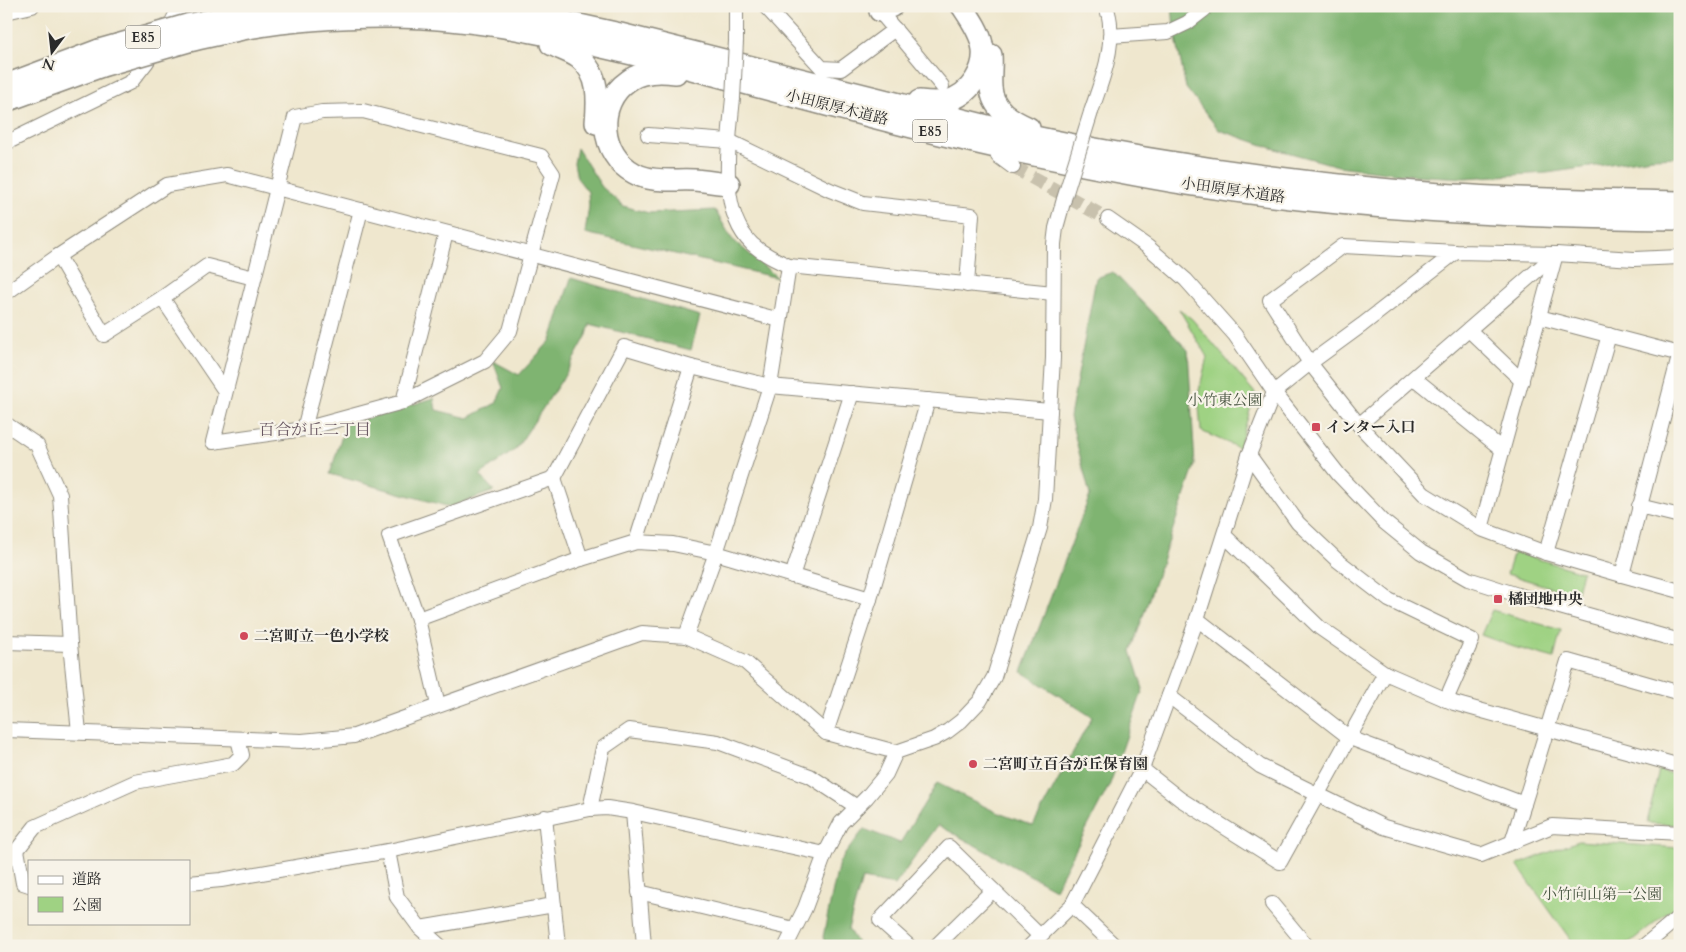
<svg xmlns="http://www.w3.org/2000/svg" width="1686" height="952" viewBox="0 0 1686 952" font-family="Cardo,'Noto Serif JP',serif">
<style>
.green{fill:#9fd283;stroke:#657e57}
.forest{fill:#7fb471;stroke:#55704e}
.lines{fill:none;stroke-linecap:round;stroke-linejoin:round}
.minor-tunnel{stroke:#c8c1ad;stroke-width:14;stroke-dasharray:14 7;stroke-linecap:butt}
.minor-casing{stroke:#8d897c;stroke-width:16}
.highway-casing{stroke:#8d897c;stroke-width:24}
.minor{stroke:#fff;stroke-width:14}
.highway{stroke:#fff;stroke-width:21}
.minor-bridge-casing{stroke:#8d897c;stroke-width:16;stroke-linecap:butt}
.highway-bridge-casing{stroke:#8d897c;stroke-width:24;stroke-linecap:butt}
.minor-bridge{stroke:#fff;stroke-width:14}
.highway-bridge{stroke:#fff;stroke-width:21}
.poi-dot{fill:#d1495b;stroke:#f7f3e8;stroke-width:2}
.labels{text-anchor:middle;stroke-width:4.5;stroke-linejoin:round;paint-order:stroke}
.shield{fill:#f7f3e8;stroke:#686764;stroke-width:1}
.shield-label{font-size:14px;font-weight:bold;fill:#2b2b2b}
.street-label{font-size:15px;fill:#2b2b2b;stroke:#f7f3e8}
.park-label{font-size:15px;fill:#485541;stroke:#f7f3e8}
.poi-label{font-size:15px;font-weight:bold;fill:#2b2b2b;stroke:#f7f3e8;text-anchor:start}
.neighbourhood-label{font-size:16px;fill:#685761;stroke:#f7f3e8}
</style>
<rect width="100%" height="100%" fill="#f7f3e8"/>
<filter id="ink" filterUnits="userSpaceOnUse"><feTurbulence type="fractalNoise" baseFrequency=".02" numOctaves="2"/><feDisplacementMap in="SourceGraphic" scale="10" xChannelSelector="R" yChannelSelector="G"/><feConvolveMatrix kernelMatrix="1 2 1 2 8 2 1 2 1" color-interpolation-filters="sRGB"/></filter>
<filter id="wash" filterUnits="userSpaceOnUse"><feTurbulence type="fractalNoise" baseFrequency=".0096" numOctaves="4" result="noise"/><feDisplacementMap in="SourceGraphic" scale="20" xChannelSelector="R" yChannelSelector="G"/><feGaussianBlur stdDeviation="1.12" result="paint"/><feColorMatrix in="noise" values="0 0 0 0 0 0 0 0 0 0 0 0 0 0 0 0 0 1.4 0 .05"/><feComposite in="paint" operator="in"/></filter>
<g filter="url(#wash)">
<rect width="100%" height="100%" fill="#efe7ce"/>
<g class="green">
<path d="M1179,309L1192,319L1255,393L1239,448L1201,431L1198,395L1207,357Z"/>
<path d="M1514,552L1582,572L1576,595L1507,574Z"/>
<path d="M1492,610L1561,630L1554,658L1514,647L1481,635Z"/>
<path d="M1659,770L1680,776V825L1647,823Z"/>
<path d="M1578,841L1680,848V906L1668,912L1625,946H1575L1517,865Z"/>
</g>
<g class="forest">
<path d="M1172,6H1680V157L1652,158L1547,173L1464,178L1410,175L1338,166L1272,148L1219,130L1186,88L1174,28Z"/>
<path d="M577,148L602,187L623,206L649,213L715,210L732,239L778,278L585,233L589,206L588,192L577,178L574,163Z"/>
<path d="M1113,272L1188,350L1195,465L1131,651L1143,689L1110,784L1055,889L938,825L895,885L862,879L848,929L859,946H826L823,937L839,862L864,829L900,843L937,783L996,812L1033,826L1092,717L1022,672L1090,495L1070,417L1096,278Z"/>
<path d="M571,278L700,316L691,350L590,324L587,335L565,375L516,449L480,475L494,491L450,507L330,474L345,425L434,398L436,410L468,418L496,403L503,388L493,361L519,375L551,340Z"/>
</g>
</g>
<g filter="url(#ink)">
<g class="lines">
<path class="minor-tunnel" d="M1013,167L1108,219"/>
<g class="minor-casing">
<g id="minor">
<path d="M765,6L822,68L841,69L895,29"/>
<path d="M876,7L942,86"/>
<path d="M6,12L32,6"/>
<path d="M1110,36L1168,32L1187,23L1204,10"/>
<path d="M736,41V6"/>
<path d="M733,98C729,141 717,211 752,244C763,254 776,260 789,266L1053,293"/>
<path d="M363,111L541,156L553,174L510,331L485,361L403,402L304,429L213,442L295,117L322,112Z"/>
<path d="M1091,112C1100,85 1113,54 1110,25C1110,19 1108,12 1106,6"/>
<path d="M648,135L729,141L830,190L863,203L972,215L967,285"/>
<path d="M6,143L131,82L146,63L169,28L180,6"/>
<path d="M998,156L1013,167"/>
<path d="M1108,219L1148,247L1186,280L1235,335L1274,392L1339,475L1384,522L1421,552L1468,579L1521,596L1680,641"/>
<path d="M1456,252L1362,325L1310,363L1270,300L1343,246L1456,252L1556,254L1481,529"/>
<path d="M58,256L104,335L162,298L225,391"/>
<path d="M6,293L58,256L167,185L227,175L780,320"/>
<path d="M162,298L207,266L254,278"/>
<path d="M1539,317L1680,354"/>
<path d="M1469,330L1522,381"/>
<path d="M1414,378L1503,450"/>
<path d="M403,402L446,233"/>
<path d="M6,424L37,445L60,495L70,644L79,732"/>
<path d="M1359,425L1556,254L1634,259L1680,257"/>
<path d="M304,429L361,210"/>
<path d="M1249,455L1298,523L1337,560L1389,600L1472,640L1446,700"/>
<path d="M554,478L581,559"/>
<path d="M1639,506L1680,516"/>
<path d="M1224,535L1320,628L1385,673L1454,703L1680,766"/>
<path d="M636,542L691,367"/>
<path d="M1546,553L1609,335"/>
<path d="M1622,575L1680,591"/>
<path d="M792,576L852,393"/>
<path d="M418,619L581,559L636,542L673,544L716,553L870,599"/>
<path d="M1197,619L1350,738L1524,804L1568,661L1680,693"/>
<path d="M686,636L716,553L770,386L789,266"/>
<path d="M6,642L70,644"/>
<path d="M1169,696L1260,766L1384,827L1481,855L1552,826L1680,833"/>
<path d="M438,705L418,619L389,536L554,478L624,347L691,367L770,386L1050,411"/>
<path d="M6,730L302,741L354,736L642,633L686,636L745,662L826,733L896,752L934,739L948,731L961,721L980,701L994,677L1040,528L1045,499L1053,358L1054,244L1056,228L1064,199"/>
<path d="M826,733L870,599L928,400"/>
<path d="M1142,769L1180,799L1280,862L1385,673"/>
<path d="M590,809L603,748L629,730L718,742L810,776L857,807"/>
<path d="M633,812L644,946"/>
<path d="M545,817L558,946"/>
<path d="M1512,842L1524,804"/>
<path d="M388,851L397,897L420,928L440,946"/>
<path d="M189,883L221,880L388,851L590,809L607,808L633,812L825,854"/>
<path d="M29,885L23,883L17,850L35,827L135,782L233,764L242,755L238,739"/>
<path d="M639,892L794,929"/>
<path d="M1272,904L1307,946"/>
<path d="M1072,905L1115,946"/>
<path d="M420,928L554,905"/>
<path d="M786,946L805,908L825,854L841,823L867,797L886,774L896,752"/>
<path d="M909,946L880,920L949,847L1040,936"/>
<path d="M936,946L993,890"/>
<path d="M1030,946L1072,905L1142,769L1197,619L1249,455L1274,392L1310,363L1359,425L1424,494L1481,529L1546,553L1622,575L1680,353"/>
<path d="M1644,946L1680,916"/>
</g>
</g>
<g class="highway-casing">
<g id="highway">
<path d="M468,6L543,17L620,34L1015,133C1155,163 1298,184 1441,194C1521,200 1600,200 1680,202"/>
<path d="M880,11L892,6"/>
<path d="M187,25L248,12L294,6"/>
<path d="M189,41C208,37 228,32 248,28C293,20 339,17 384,17C478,16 571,39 661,61C774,90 886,123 1000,148C1062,161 1125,174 1187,184C1350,210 1515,217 1680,219"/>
<path d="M551,44C560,49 571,52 579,58C600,74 598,100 596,123"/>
<path d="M991,55C992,65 990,76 991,87C992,109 1011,120 1029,128"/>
<path d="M676,73C660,71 641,71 628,81C595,104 600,155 634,173C651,183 675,179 694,180C706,181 717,183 729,184"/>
<path d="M6,85L99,50"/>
<path d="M6,101L102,66"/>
<path d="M919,101C928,102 937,103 946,101C970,96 988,68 982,44C979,30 970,18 962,6"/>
</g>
</g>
<use href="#minor" class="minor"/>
<use href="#highway" class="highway"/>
<g class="minor-bridge-casing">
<g id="minor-bridge">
<path d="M733,98L736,41"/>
<path d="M1064,199L1091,112"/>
</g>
</g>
<g class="highway-bridge-casing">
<g id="highway-bridge">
<path d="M99,50L187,25"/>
<path d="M102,66L189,41"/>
</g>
</g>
<use href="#minor-bridge" class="minor-bridge"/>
<use href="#highway-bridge" class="highway-bridge"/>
</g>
</g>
<g class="poi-dot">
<rect x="1311" y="422" width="10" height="10" rx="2.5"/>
<rect x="1493" y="594" width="10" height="10" rx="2.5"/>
<circle cx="244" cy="636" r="5"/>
<circle cx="973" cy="764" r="5"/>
</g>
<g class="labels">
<g class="shield">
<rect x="125.5" y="25.5" width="35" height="23" rx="4"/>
<rect x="912.5" y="119.5" width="35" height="23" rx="4"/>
</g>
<g class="shield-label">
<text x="143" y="42">E85</text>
<text x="930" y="136">E85</text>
</g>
<g class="street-label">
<text transform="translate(837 107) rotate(14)" y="5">小田原厚木道路</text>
<text transform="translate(1233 190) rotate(8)" y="5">小田原厚木道路</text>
</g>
<g class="park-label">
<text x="1225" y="405">小竹東公園</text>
<text x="1602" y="899">小竹向山第一公園</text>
</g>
<g class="poi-label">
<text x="1326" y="432">インター入口</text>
<text x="1508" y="604">橘団地中央</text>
<text x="254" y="641">二宮町立一色小学校</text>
<text x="983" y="769">二宮町立百合が丘保育園</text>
</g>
<g class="neighbourhood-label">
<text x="315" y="435">百合が丘二丁目</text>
</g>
</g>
<rect width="1686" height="952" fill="none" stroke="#f7f3e8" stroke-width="25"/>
<rect x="28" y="860" width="162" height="65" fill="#f7f3e8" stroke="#a5a39c"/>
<rect x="38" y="876" width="25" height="8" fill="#ffffff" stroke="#a5a39c"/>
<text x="72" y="884" font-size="15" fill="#2b2b2b">道路</text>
<rect x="38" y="897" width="25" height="15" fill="#9fd283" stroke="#a5a39c"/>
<text x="72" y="910" font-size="15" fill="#2b2b2b">公園</text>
<g transform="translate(52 52) rotate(195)" stroke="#f7f3e8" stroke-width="4" paint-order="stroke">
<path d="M0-4L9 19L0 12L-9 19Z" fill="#2b2b2b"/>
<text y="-8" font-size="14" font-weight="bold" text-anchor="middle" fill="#2b2b2b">N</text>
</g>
</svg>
